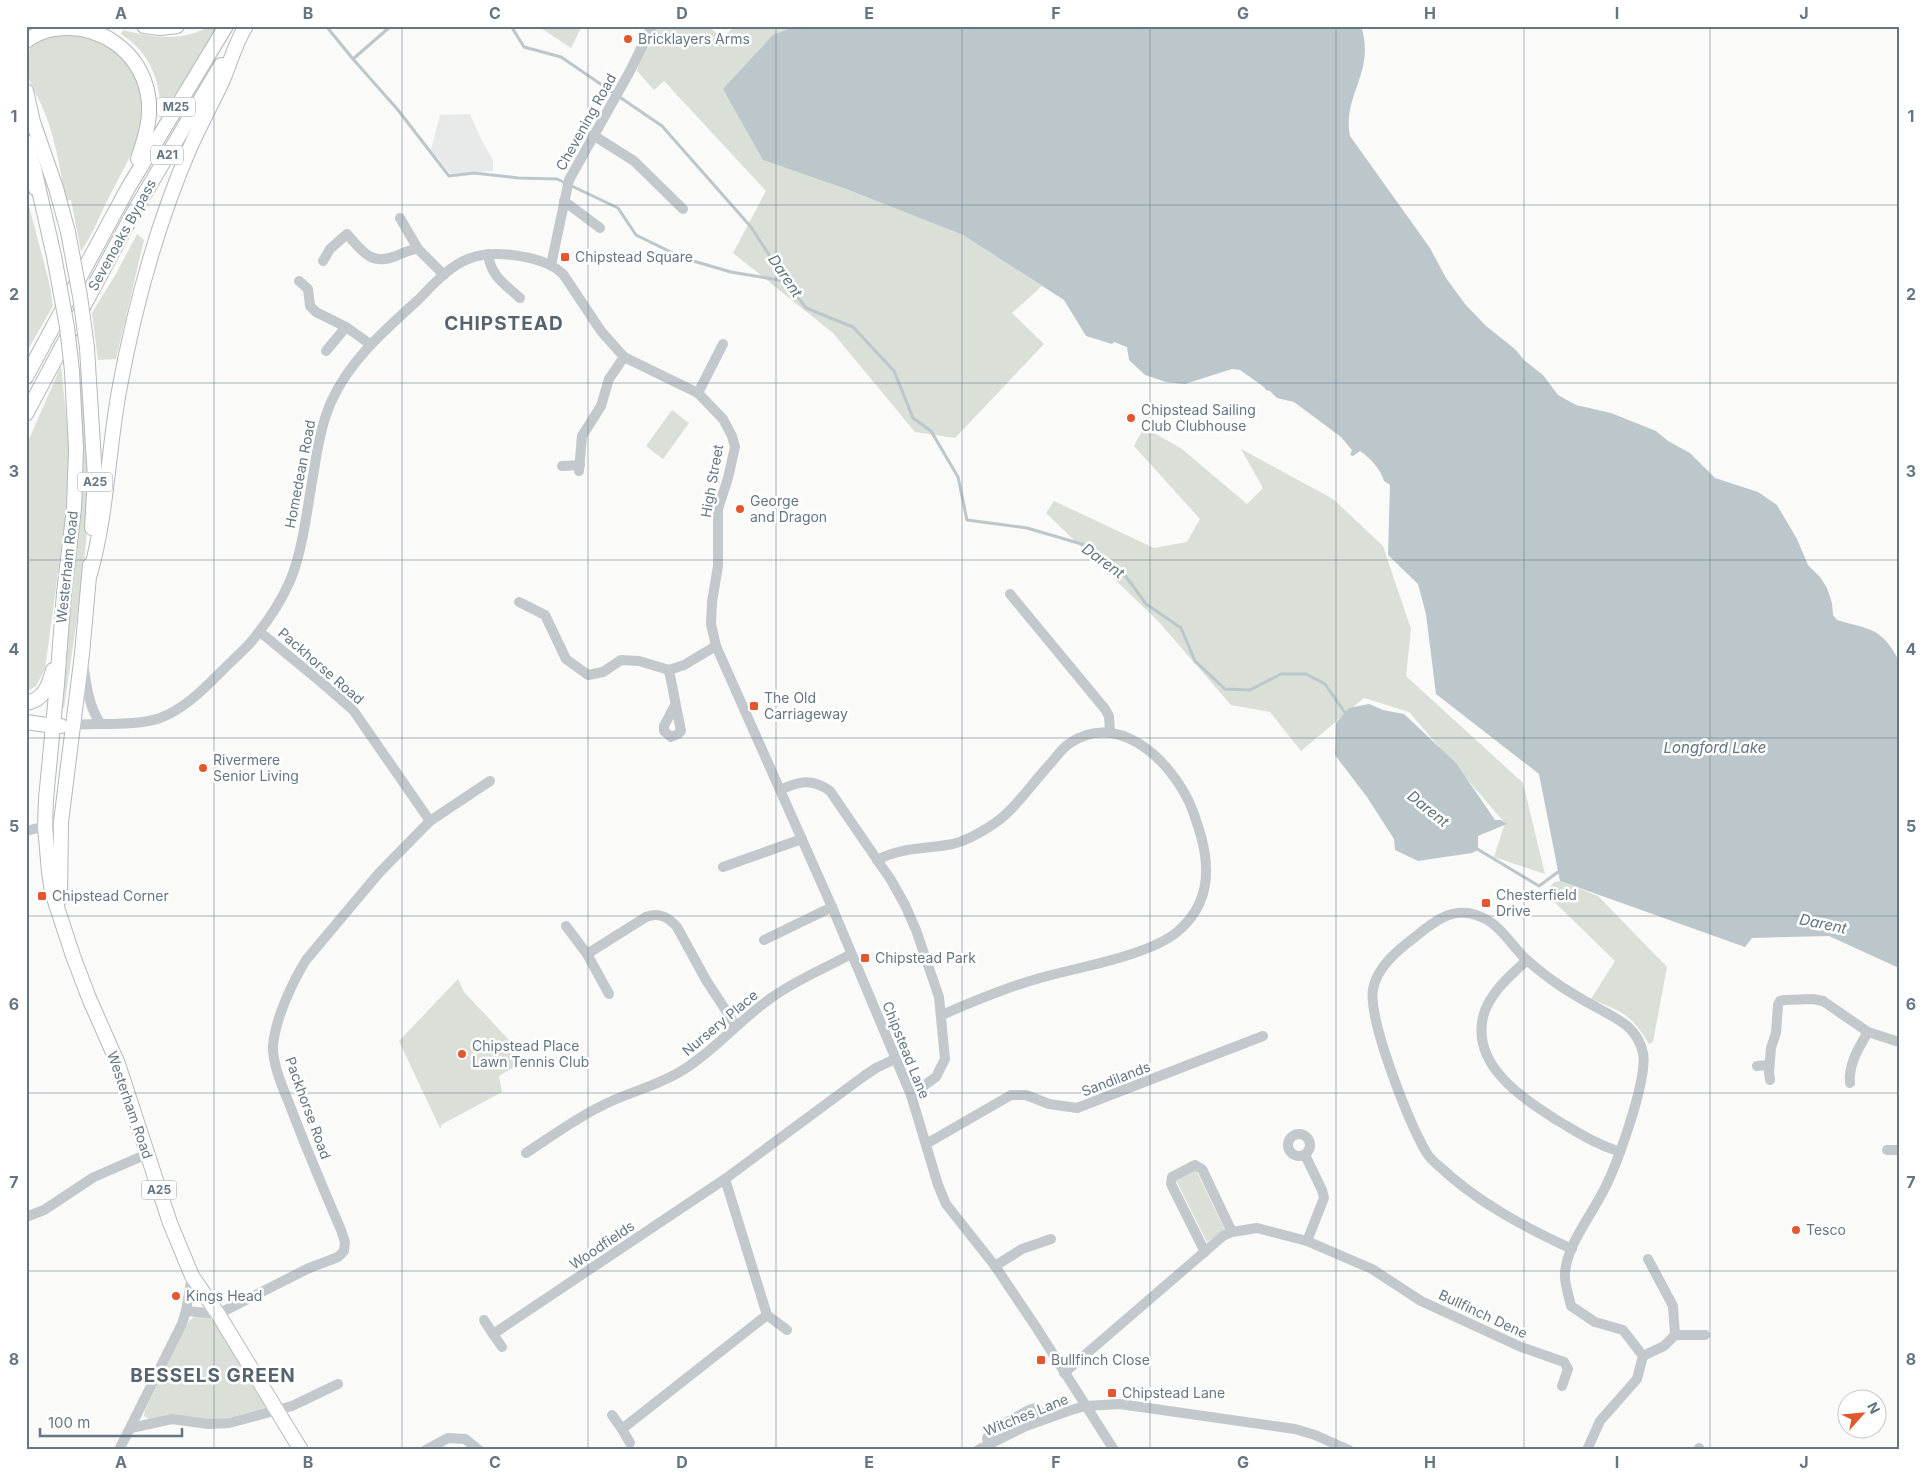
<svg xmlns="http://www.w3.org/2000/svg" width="1925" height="1476" viewBox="0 0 1925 1476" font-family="Inter,sans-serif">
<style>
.built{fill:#e8e9e9}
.green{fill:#dadfd7}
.water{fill:#bbc7cb}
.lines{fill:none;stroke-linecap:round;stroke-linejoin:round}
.stream{stroke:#bbc7cb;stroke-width:3}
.major-casing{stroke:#b5babe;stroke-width:15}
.highway-casing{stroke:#b4b9bd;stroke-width:16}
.minor{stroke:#c3c8cc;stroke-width:10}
.major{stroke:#fff;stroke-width:12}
.highway{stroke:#fff;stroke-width:14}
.highway-bridge-casing{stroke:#b4b9bd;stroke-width:16;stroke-linecap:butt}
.highway-bridge{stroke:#fff;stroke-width:14}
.grid{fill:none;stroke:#657683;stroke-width:1;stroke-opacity:0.55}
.poi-dot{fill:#e4572e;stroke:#fff;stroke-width:2}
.labels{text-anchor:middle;stroke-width:5;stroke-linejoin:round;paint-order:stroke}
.shield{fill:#fff;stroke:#939fa8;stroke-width:1}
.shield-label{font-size:12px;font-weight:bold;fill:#657683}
.poi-label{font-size:14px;fill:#657683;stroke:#fff;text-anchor:start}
.street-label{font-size:14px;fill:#657683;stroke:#fff}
.water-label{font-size:15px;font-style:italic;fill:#60757c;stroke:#fff}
.district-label{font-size:19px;font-weight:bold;letter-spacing:1px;fill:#57646e;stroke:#fff}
.neatline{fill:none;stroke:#657683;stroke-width:2}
.grid-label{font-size:16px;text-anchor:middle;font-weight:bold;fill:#657683}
</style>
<rect width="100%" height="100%" fill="#fafaf8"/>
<path class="built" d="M470,114L482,141L493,160V171L451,174L431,150L440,115Z"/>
<g class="green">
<path d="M211,26L216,28L161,117C161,82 151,53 121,34L123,30C155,38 180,42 211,26Z"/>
<path d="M538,26H582L571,48Z"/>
<path d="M656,26H708L722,38L735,26H795L773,35L763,160L846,189L963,235L1042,286L1012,313L1044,344L955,438L915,432L833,333L733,253L766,191L664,81L654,90L637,71L640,60Z"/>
<path d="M74,35C122,41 153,83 140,131C133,154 120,175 109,197C100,214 93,235 81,251L71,200L66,201C60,171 56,139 44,111C38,94 18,69 29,50C37,35 60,36 74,35Z"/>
<path d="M26,195L49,282L53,306L26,353Z"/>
<path d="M137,234L144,240L116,359L98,360L92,313L117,272Z"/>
<path d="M61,366L68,433V498L45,669L36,686L26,692V446Z"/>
<path d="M82,366C86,409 91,453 89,496C86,567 74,638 64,708L60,707L81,505L79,374Z"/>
<path d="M672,410L689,423L663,459L646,446Z"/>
<path d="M1144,427L1182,449L1247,504L1263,488L1241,449L1333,499L1383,546L1411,629L1406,676L1523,783L1545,874L1494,857L1505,823L1409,712L1364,698L1301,751L1270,712L1231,705L1158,621L1046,513L1054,501L1154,548L1187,542L1200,519L1134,446Z"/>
<path d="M1560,881L1598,896L1667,967L1653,1042L1649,1044C1630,1013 1624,1013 1591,999L1615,961L1545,893L1554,882Z"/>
<path d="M458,979L464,992L510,1041L513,1039L517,1043V1048L524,1061L499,1076L502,1092L441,1125V1128H440L399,1041Z"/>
<path d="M1196,1170L1225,1230L1207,1242L1176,1180Z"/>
<path d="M194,1317H208L213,1321L268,1407L228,1418L209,1420L171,1414L149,1419L144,1416L145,1410L189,1321Z"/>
</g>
<g class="water">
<path d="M795,26H1361C1376,72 1342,95 1350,136L1430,248L1446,278L1465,304L1486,326L1515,349L1524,360L1543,375L1558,395L1576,405L1611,413L1656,431L1668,441L1690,453L1715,478L1758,492L1777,505L1797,539L1808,565L1820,577L1827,588L1832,603L1833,615L1837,620C1870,630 1882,627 1899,661V968L1829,936L1752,938L1745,947L1560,881L1539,774L1436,694L1426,614L1418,584L1388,555L1390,485L1384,481C1380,468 1371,459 1360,451L1353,456L1350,455L1352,450L1341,437L1294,402L1277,398L1270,391L1266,390L1264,387L1240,370L1232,369L1185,384L1166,382L1145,375L1129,360L1127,347L1114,342L1112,344L1086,336L1064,300L963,235L846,189L763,160L723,89L773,35Z"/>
<path d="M1369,704L1383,710L1404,714L1456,763L1495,820H1501L1507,824L1478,836V850L1472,853L1418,861L1395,850L1394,839L1367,797L1335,755L1336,723L1349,708Z"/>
</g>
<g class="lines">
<g class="stream">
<path d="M326,26L353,59L391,26"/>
<path d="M511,26L524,47L561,57L662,126L751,227L786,281L806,308L853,327L894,371L913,418L931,431L958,477L967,520L1027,528L1085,545L1122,571L1146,604L1181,628L1195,661L1225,689L1250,690L1281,674H1306L1325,684L1346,714"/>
<path d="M353,59L398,110L449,176L474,173L518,178L557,179L618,208L636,235L683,258L731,272L785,281"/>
<path d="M1474,847L1539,886L1558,872"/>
</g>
<g class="major-casing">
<path id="major" d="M26,169L35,189"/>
</g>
<g class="highway-casing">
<g id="highway">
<path d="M144,26L160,28L177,26"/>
<path d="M26,41C35,34 44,31 54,29C99,22 140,51 148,95C152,118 145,138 138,159"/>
<path d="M26,91L33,122L56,188L68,232"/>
<path d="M26,142L34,168L54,256"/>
<path d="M87,348L95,478L92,528"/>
<path d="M72,371L76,449L74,508L64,593L57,684L46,799L45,826L49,872L52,892L73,956L89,998L118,1064L170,1223L192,1276L218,1314L301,1450"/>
<path d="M26,377L128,188L226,26"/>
<path d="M26,414L135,210L221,65"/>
<path d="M90,574C107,514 108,452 119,391C134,309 156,227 189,150C199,127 211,105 222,82C230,64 235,43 246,26"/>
<path d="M26,703C44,700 49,685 53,670"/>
<path d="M26,722L54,726H61"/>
<path d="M60,899L61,822L82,654L90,565"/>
</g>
</g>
<g class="minor">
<path d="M593,135L634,161L683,209"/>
<path d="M564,201L600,228"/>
<path d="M400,218L418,249"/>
<path d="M488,254C491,277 505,284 520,298"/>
<path d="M323,261L330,249L347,234C362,251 371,266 396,256C403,253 410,249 418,249L444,275"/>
<path d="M551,265L569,180L630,71L652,26"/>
<path d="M299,281L308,289L310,306L316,312L346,327L370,344"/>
<path d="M326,351L346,327"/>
<path d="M698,393L723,344"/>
<path d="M562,466L580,465"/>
<path d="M579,471L582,436L601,406L609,379L624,357"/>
<path d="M1010,594L1105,709L1109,716L1110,733"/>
<path d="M519,602L545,615L566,659L588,675L603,672L621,660L639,661L669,670L684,665L716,646"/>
<path d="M84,669C87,689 89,706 100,723"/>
<path d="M669,670L681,731L678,734L671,737L664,731V726L675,705"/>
<path d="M72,725C96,723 139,726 160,718C189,707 210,682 232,661C241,652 251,644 258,633C270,618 282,599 290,581C303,550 307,509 313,476C317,451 321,425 331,402C350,360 385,330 418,300C433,285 448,267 468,259C493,249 543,255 563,274L601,331L624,357L698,393L723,419L732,436L735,447L728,478L718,509V566L712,602L711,624L716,646L832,907L911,1095L938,1185L946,1204L995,1266L1036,1327L1114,1450"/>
<path d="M780,790C799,781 812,778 830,791L891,880L905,905L916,930L939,997L945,1059L936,1077L911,1095"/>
<path d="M430,821L490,781"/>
<path d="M26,831L61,822"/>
<path d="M877,860C901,847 927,849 953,844C965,841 978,834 989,827C1014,812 1031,784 1051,763C1057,756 1062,748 1070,743C1117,712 1165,756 1186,796C1193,808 1197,823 1201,836C1211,873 1208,906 1177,932C1148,956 1078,967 1040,978C1007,987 974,1001 942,1015"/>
<path d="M723,867L802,839"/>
<path d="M566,926L587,954L609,994"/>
<path d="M764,940L832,907"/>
<path d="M587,954L646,917C659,912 668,917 677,927L706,980L736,1026"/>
<path d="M1527,960C1510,976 1489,993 1483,1017C1472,1065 1521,1097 1555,1119C1579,1133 1593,1143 1620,1152"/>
<path d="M1757,1066L1769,1065"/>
<path d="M1770,1080L1769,1072L1771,1048L1776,1033L1778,1005L1780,1001L1785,1000L1813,999L1823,1001L1868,1032L1899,1042"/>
<path d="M1850,1083C1848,1065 1859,1047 1868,1032"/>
<circle cx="1299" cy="1145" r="11"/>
<path d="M926,1144L1011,1095H1026L1049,1104L1077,1108L1263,1036"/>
<path d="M1887,1150H1899"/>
<path d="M526,1153C555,1134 582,1114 614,1100C637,1090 661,1084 683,1070C717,1049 742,1017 774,996C798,979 826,968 851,954"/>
<path d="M1305,1155L1322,1190L1324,1198L1307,1241"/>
<path d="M26,1217L44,1210L94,1177L147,1154"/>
<path d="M1572,1249C1524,1227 1477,1202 1439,1166C1434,1162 1429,1157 1426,1152C1409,1122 1368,1021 1373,989C1377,967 1398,950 1415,937C1433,922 1452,907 1476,915C1500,922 1510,945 1527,960C1538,970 1550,979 1562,987C1573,994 1584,1001 1596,1007C1617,1019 1637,1026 1643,1053C1648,1080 1615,1172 1600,1197C1588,1220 1567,1246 1565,1273C1564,1283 1569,1296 1571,1306L1595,1322L1623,1330L1643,1356L1637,1379L1600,1421L1587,1450"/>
<path d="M1205,1252L1171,1184L1172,1177L1195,1165L1202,1169L1232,1232"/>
<path d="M1648,1259L1673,1306L1675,1335"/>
<path d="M995,1266L1022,1249L1051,1239"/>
<path d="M186,1311L218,1314L307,1269L338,1257L344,1251L345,1242L341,1230C323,1188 305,1146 289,1103C282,1086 272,1063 273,1045C276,1017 292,983 306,960L379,873L430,821L353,710L322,683L260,632"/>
<path d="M767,1315L787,1330"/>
<path d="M484,1320L493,1334L725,1179"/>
<path d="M493,1334L502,1347"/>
<path d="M1643,1356L1664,1346L1675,1335H1705"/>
<path d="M1064,1373L1223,1236L1232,1232L1257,1228L1307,1241L1372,1269L1421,1301L1521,1347L1564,1362L1568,1369L1562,1386"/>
<path d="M612,1415L622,1429"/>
<path d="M131,1428L172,1419L208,1424L229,1423L292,1406L338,1384"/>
<path d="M630,1443L622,1429L767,1315L725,1179L864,1076L876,1068L895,1059"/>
<path d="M989,1444L987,1438L991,1431L1029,1410L1035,1408L1048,1418"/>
<path d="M1699,1448L1700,1450"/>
<path d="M119,1450L182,1324L186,1311L192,1276"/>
<path d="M426,1450L448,1438L465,1439L479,1450"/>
<path d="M978,1450L1026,1426L1068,1411L1085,1406L1120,1404L1295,1429L1315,1435L1349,1450"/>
</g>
<use href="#major" class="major"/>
<use href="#highway" class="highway"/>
<g class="highway-bridge-casing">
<g id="highway-bridge">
<path d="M68,232L80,296L87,348"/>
<path d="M54,256L67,327L72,371"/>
</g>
</g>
<use href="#highway-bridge" class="highway-bridge"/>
</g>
<path class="grid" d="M214,26V1450M402,26V1450M588,26V1450M776,26V1450M962,26V1450M1150,26V1450M1336,26V1450M1524,26V1450M1710,26V1450M26,205H1899M26,383H1899M26,560H1899M26,738H1899M26,916H1899M26,1093H1899M26,1271H1899"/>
<g class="poi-dot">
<circle cx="628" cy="39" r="5"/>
<rect x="560" y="252" width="10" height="10" rx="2.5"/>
<circle cx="1131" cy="418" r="5"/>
<circle cx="740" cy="509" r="5"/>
<rect x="749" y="701" width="10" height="10" rx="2.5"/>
<circle cx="203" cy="768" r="5"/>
<rect x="37" y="891" width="10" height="10" rx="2.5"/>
<rect x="1481" y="898" width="10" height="10" rx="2.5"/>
<rect x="860" y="953" width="10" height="10" rx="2.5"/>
<circle cx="462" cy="1054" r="5"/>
<circle cx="1796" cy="1230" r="5"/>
<circle cx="176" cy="1296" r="5"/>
<rect x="1036" y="1355" width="10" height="10" rx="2.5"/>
<rect x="1107" y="1388" width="10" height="10" rx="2.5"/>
</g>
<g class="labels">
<g class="shield">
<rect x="157" y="97.5" width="38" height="19" rx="4"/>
<rect x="151" y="145.5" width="32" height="19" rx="4"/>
<rect x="77.5" y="472.5" width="35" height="19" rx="4"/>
<rect x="141.5" y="1180.5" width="35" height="19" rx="4"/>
</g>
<g class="shield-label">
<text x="176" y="111">M25</text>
<text x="167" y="159">A21</text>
<text x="95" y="486">A25</text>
<text x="159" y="1194">A25</text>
</g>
<g class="poi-label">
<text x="638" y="44">Bricklayers Arms</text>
<text x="575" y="262">Chipstead Square</text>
<text x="1141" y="415">Chipstead Sailing<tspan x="1141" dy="16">Club Clubhouse</tspan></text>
<text x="750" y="506">George<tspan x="750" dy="16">and Dragon</tspan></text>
<text x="764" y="703">The Old<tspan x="764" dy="16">Carriageway</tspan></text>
<text x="213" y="765">Rivermere<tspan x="213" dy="16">Senior Living</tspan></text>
<text x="1496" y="900">Chesterfield<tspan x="1496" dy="16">Drive</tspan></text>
<text x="52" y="901">Chipstead Corner</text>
<text x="875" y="963">Chipstead Park</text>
<text x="472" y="1051">Chipstead Place<tspan x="472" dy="16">Lawn Tennis Club</tspan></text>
<text x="1806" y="1235">Tesco</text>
<text x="186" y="1301">Kings Head</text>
<text x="1051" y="1365">Bullfinch Close</text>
<text x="1122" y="1398">Chipstead Lane</text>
</g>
<g class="street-label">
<text transform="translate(586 122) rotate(-61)" y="5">Chevening Road</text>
<text transform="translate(122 235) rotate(-61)" y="5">Sevenoaks Bypass</text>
<text transform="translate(300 474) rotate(-79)" y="5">Homedean Road</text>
<text transform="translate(712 481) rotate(-80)" y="5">High Street</text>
<text transform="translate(67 567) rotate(-84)" y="5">Westerham Road</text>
<text transform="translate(321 666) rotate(41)" y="5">Packhorse Road</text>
<text transform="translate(720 1023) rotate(-40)" y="5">Nursery Place</text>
<text transform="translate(906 1050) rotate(68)" y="5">Chipstead Lane</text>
<text transform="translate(1116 1079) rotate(-21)" y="5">Sandilands</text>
<text transform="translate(130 1105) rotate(71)" y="5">Westerham Road</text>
<text transform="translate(308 1108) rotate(70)" y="5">Packhorse Road</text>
<text transform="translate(602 1245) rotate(-34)" y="5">Woodfields</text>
<text transform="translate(1483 1314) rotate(25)" y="5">Bullfinch Dene</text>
<text transform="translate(1026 1415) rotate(-22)" y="5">Witches Lane</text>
</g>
<g class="water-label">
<text transform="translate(785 276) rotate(56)" y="5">Darent</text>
<text transform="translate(1103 561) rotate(36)" y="5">Darent</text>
<text x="1715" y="753">Longford Lake</text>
<text transform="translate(1428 809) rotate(39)" y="5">Darent</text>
<text transform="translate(1823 924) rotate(12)" y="5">Darent</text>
</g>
<g class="district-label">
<text x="504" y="330">CHIPSTEAD</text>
<text x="213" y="1382">BESSELS GREEN</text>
</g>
</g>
<rect width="1925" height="1476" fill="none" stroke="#ffffff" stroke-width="55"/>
<g transform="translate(1862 1414) rotate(63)"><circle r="24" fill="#ffffff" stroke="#c1c8cd"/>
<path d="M0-4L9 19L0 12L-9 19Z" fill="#e4572e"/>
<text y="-8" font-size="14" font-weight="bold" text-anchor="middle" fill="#657683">N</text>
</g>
<path d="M40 1428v8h142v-8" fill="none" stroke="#657683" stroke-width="2.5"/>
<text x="48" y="1428" font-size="15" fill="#657683" stroke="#ffffff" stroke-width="4" paint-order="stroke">100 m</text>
<rect x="28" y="28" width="1870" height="1420" class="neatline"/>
<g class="grid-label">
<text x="121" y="19">A</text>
<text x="308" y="19">B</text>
<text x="495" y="19">C</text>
<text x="682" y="19">D</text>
<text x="869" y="19">E</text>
<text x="1056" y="19">F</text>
<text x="1243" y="19">G</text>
<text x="1430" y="19">H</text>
<text x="1617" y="19">I</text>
<text x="1804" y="19">J</text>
<text x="14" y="122">1</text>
<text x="1911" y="122">1</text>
<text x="14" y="300">2</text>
<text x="1911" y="300">2</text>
<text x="14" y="477">3</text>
<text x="1911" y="477">3</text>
<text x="14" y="655">4</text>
<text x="1911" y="655">4</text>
<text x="14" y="832">5</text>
<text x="1911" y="832">5</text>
<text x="14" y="1010">6</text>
<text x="1911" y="1010">6</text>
<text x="14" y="1188">7</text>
<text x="1911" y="1188">7</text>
<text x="14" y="1365">8</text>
<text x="1911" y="1365">8</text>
<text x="121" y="1468">A</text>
<text x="308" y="1468">B</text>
<text x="495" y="1468">C</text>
<text x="682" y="1468">D</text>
<text x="869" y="1468">E</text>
<text x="1056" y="1468">F</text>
<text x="1243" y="1468">G</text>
<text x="1430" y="1468">H</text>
<text x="1617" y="1468">I</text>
<text x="1804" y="1468">J</text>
</g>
</svg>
